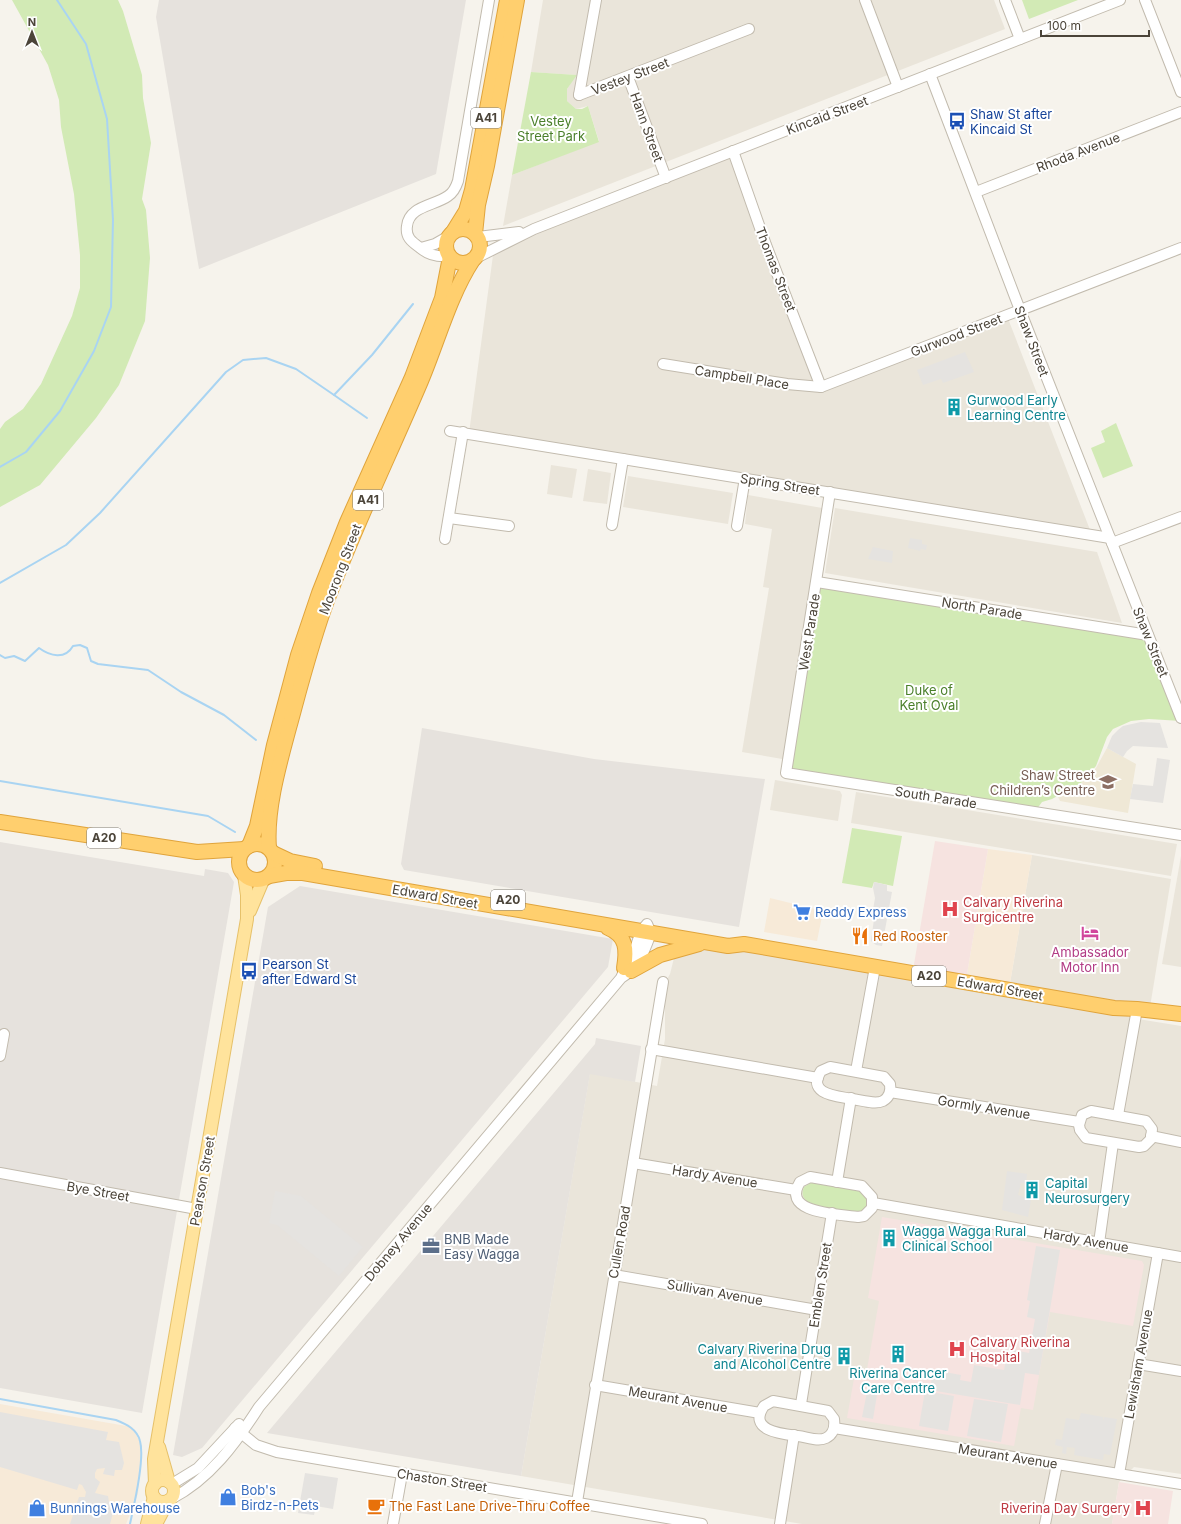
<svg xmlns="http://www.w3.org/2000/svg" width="1181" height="1524" viewBox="0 0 1181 1524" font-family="Inter,sans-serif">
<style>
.residential{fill:#eae5da}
.commercial{fill:#f7ead8}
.industrial{fill:#e6e2dd}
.education{fill:#efe8d6}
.medical{fill:#f6e3e0}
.green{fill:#d2eab5}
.parking{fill:#e5e3e0}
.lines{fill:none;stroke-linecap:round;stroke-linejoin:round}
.stream{stroke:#a9d4f2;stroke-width:2}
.minor-casing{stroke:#c2bbae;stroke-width:12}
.major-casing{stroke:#e6c16a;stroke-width:14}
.highway-casing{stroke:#e0a43c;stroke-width:16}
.minor{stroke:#fff;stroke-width:10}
.major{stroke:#ffe39c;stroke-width:12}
.highway{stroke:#ffcf6e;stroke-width:14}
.labels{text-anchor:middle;stroke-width:4;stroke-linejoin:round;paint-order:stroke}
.shield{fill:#fff;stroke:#817c74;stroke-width:1}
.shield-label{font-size:12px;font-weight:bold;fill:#4b4439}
.street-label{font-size:13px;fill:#4b4439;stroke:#fff}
.transit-label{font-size:13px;fill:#164399;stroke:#fff;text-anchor:start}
.park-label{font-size:13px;fill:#4a7f2a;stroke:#fff}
.culture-label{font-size:13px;fill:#0d838f;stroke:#fff;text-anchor:start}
.education-label{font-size:13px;fill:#785e54;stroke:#fff;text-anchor:end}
.health-label{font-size:13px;fill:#be3a42;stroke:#fff;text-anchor:start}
.shop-label{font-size:13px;fill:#366cbe;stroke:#fff;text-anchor:start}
.food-label{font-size:13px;fill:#c56008;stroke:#fff;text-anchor:start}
.hotel-label{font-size:13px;fill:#b23c85;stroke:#fff}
.service-label{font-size:13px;fill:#4e5e75;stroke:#fff;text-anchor:start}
</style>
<rect width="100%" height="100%" fill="#f6f3ec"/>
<g class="residential">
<path d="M543,0H994L1005,29L503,226L512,175L599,141L588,106L576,109L567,101V89L576,75L531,72Z"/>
<path d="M733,151L821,387L1007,316L1092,535L469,433L494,248Z"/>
<path d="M551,465L577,469L572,498L547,494Z"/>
<path d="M588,469L611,473L607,504L583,501Z"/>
<path d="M628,476L733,493L728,524L623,507Z"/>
<path d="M748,495L828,509L788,760L742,752L769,588L763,587L772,529L745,524Z"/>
<path d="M835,508L1097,552L1122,623L825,573Z"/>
<path d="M775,780L840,791L842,795L838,821L770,810Z"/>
<path d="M856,792L1177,844L1171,876L851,823Z"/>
<path d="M1032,855L1171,879L1150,1007L1009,989Z"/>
<path d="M1181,856V967L1162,964Z"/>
<path d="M700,946L728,948L1113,1010L1132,1018L1181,1026V1474L1134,1467L1119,1482L1112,1524H802L521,1476L590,1073L657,1086L665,1039V983L670,974L675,954Z"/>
</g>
<g class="commercial">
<path d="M988,849L1032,855L1009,989L966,980Z"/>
<path d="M770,898L819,910L818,915L822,916L817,941L764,932Z"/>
<path d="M0,1404L132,1427L142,1446L138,1494L126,1524H0Z"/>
</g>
<g class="industrial">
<path d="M159,0H466L436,174L199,269L156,17Z"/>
<path d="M422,728L594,759L765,779L739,927L404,870L401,864Z"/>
<path d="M0,842L204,876L205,869L228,873L234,882L142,1413L0,1388Z"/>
<path d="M300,886L613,939L608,967L202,1448L182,1457L173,1455L268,907Z"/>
<path d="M596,1038L641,1046L635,1082L590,1074L521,1476L267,1433L595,1044Z"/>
</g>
<path class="education" d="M1107,748L1136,764L1128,813L1060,801L1058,797L1071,791L1087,778L1096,768Z"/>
<g class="medical">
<path d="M935,841L988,849L966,980L913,970Z"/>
<path d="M882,1217L1142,1261L1144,1265L1133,1326L1050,1312L1033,1410L1021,1408L1014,1446L847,1418L855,1373L866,1375L879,1301L868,1298Z"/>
<path d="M1119,1482L1173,1491L1168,1524H1112Z"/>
</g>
<g class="green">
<path d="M12,0H118L123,11L142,75L143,98L151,143L142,199L146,210L150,258L145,321L119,385L96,418L40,485L0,507V429L5,422L23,409L41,384L72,316L80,288V255L74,194L61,127L59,100L48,65Z"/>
<path d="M1022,0H1078L1029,19Z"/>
<path d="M531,72L577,75L567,89V101L576,109H582L588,106L599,142L512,175Z"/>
<path d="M1116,423L1133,466L1103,478L1091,448L1105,442L1101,431Z"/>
<path d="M817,582L1148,635L1181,721L1149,719L1131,721L1113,729L1107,737L1096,766L1081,783L1052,799L1042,802L1034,813L786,773Z"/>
<path d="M852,828L902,836L893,886L874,882L872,888L842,883Z"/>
<path d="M812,1182L858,1188L868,1197L869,1205C864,1210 859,1213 852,1213C839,1213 794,1208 804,1187Z"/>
</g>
<g class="parking">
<path d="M965,352L974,372L943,383L941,379L923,385L917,370Z"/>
<path d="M910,538L922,540V544L927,545L926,550L921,549L920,551L908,548Z"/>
<path d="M873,547L893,551L892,563L868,559Z"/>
<path d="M1141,722L1160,723L1168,748L1133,746L1127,751L1123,757L1107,748L1112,736L1118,730L1123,726Z"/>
<path d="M1157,758L1170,760L1163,803L1130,799L1133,784L1153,786Z"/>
<path d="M874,882L887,885V891L892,892L882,946L876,945L871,941L875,912L873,910L875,898L873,888Z"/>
<path d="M1007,1171L1027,1174L1026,1184L1021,1183L1018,1195L1031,1200L1028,1217L1002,1210Z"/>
<path d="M275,1191L301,1196L363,1247L339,1276L277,1225L269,1223Z"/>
<path d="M1036,1246L1060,1250L1039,1375L1025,1373L1020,1405L930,1390L933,1370L961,1375L960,1380L971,1382L974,1365L1004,1370L1008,1349L1029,1353L1035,1319L1027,1317L1030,1301L1027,1300Z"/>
<path d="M868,1387L878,1389L873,1419L862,1417Z"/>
<path d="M925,1391L954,1396L948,1431L919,1426Z"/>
<path d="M974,1399L1008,1404L1001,1442L967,1436Z"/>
<path d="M0,1412L108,1432L106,1440L119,1442L124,1463L122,1470H115L114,1476L103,1474L105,1468L97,1469L95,1473V1478L100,1482L95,1493L108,1496L109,1502L115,1505L110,1524H70L79,1497H85L86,1492L82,1485L79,1484L77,1490L0,1467Z"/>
<path d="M1081,1413L1103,1417V1421L1104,1417L1117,1419L1110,1455L1104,1454L1103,1460L1074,1455L1075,1448L1067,1447L1066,1454L1062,1453L1063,1447L1055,1445L1056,1439L1062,1440L1066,1418L1079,1420Z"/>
<path d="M305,1473L338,1478L333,1509L316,1506L314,1515L298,1513Z"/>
</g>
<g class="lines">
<g class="stream">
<path d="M334,395L367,418"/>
<path d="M0,467L26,452L60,411L94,351L111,307L113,220L107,119L86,44L57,0"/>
<path d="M0,583L66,545L100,513L226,372L243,360L266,358L296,369L334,395L372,355L413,304"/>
<path d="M0,655L5,658L14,656L25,661L39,648C50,656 65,660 73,646L80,645L87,648L91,661L98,664L148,670L181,692L224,715L256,740"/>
<path d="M0,781L208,816L235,832"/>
<path d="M0,1399L116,1420C126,1424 137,1429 140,1441C145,1459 134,1505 130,1524"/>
</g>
<g class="minor-casing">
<g id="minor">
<path d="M865,0L898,87"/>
<path d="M1005,0L1020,39"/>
<path d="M1145,0L1181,92"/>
<path d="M930,74L1020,310L1181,718"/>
<path d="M628,77L666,178"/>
<path d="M579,95L749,29"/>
<path d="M579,95L596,0"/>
<path d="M733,151L766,245L821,387"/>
<path d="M976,192L1181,112"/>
<path d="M478,237L519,232"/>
<path d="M421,248L435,244L449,236"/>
<path d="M449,256C439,257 431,256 423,250C414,243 405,239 407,226C409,206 434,206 448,196C453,193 456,187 458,181L489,0"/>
<path d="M474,259L534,229L1120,0"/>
<path d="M663,364L787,384L821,387L1181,248"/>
<path d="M450,431L1110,538"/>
<path d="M830,492L786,773L1181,835"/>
<path d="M449,518L509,526"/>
<path d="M612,525L623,459"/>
<path d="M737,526L745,478"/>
<path d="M445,539L463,432"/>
<path d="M1112,543L1181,517"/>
<path d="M817,582L1148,635"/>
<path d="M651,1049L818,1078"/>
<path d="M0,1056L4,1034"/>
<path d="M830,1067L884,1077L890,1084C891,1091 890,1097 883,1101C875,1105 861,1100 852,1099C838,1096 806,1095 821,1071Z"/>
<path d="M856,1071L875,967"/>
<path d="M890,1092L1079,1122"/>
<path d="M1091,1111L1146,1121L1152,1129L1151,1139L1144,1146L1139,1147L1086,1138L1080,1130L1079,1125L1082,1115Z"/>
<path d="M1118,1115L1137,1009"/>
<path d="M1151,1136L1181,1142"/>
<path d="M633,1163L796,1190"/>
<path d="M0,1173L197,1209"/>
<path d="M810,1177L862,1186L872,1197V1208L864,1216L858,1217C840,1214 780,1214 800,1182Z"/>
<path d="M837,1182L851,1098"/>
<path d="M873,1203L1181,1257"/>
<path d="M1099,1243L1113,1143"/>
<path d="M614,1275L817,1310"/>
<path d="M1138,1364L1181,1371"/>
<path d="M595,1385L760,1413"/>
<path d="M773,1401L828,1411L834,1419C835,1427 834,1434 826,1438C818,1442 807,1437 798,1436C782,1434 747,1431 764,1406Z"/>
<path d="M801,1404L832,1213"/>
<path d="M235,1428L256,1445L277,1452L702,1524"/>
<path d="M834,1428L1181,1484"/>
<path d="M1119,1474L1158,1253"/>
<path d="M172,1484L198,1468L239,1424"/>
<path d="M171,1499C210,1479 236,1443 259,1407L621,978C639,967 644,952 651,933L647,924C638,933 638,943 633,955C630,963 624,970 621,978"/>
<path d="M577,1502L663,982"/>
<path d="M393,1524L402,1474"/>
<path d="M780,1524L794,1435"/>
<path d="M1045,1524L1057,1464"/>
</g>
</g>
<g class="major-casing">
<g id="major">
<path d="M250,911L264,878"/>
<path d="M159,1447L169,1482"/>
<circle cx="163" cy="1491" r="11"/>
<path d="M155,1484L154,1459L247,919V895L244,875"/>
<path d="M147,1524L154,1497"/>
<path d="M156,1524L168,1501"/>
</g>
</g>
<g class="highway-casing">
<g id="highway">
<circle cx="463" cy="246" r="17"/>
<path d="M453,232L466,211L472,190L507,0"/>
<path d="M475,234L478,205L487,166L517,0"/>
<path d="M0,822L197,852L244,849"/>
<circle cx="257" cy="862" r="18"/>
<path d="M249,846L257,826L274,745L298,655L319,593L347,522L412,377L442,298L450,257"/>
<path d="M269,848C266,810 279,765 289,728C301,684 312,640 328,598C356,524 390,454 421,381C438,341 449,297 473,260"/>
<path d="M273,853L290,861L315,866"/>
<path d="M269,876L286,873H303L728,946L744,944L1114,1008L1137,1009L1181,1014"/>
<path d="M608,928C627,936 627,950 624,968"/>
<path d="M631,971L660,955L699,944"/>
</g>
</g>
<use href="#minor" class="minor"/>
<use href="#major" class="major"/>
<use href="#highway" class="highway"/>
</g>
<defs>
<g id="bus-bare" transform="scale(1.38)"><path d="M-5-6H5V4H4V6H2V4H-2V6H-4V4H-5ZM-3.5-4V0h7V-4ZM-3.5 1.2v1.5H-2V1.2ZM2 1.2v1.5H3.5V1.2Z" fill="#1a4fb4" stroke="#fff" stroke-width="2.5" paint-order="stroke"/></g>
<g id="building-bare" transform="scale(1.38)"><path d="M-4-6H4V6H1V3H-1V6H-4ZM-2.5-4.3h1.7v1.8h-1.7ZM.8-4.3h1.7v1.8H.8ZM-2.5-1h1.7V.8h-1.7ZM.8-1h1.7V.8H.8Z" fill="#0f9aa8" stroke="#fff" stroke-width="2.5" paint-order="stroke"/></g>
<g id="school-bare" transform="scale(1.38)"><path d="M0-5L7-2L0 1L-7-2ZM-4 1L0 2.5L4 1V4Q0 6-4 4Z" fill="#8d6e63" stroke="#fff" stroke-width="2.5" paint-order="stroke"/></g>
<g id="hospital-bare" transform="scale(1.38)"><path d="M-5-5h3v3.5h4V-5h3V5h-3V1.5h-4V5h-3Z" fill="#e0444e" stroke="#fff" stroke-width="2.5" paint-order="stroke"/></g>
<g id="supermarket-bare" transform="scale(1.38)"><path d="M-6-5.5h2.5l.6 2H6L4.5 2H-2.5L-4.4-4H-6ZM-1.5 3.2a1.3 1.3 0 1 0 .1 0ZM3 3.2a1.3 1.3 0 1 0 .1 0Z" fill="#3f7fe0" stroke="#fff" stroke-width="2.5" paint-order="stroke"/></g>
<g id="hotel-bare" transform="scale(1.38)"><path d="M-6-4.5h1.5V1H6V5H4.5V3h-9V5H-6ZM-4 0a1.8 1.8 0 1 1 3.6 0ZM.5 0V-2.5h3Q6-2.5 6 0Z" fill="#d1479c" stroke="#fff" stroke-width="2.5" paint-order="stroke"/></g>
<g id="restaurant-bare" transform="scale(1.38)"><path d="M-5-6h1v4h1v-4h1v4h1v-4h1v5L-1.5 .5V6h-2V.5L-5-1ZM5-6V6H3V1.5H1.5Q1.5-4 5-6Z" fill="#e8710a" stroke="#fff" stroke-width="2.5" paint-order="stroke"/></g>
<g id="office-bare" transform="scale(1.38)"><path d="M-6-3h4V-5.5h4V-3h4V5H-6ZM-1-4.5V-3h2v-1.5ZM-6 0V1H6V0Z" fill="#5c6f8a" stroke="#fff" stroke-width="2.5" paint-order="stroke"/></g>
<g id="shop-bare" transform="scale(1.38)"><path d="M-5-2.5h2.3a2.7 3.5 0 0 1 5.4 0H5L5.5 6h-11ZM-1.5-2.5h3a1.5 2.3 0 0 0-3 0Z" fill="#3f7fe0" stroke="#fff" stroke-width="2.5" paint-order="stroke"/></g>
<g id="cafe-bare" transform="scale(1.38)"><path d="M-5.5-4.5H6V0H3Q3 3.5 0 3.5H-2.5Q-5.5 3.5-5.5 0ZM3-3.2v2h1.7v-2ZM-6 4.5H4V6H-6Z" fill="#e8710a" stroke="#fff" stroke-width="2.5" paint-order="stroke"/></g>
</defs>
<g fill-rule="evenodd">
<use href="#bus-bare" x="957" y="121"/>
<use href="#building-bare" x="954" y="407"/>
<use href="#school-bare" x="1108" y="782"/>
<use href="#hospital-bare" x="950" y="909"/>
<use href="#supermarket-bare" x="802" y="912"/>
<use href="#hotel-bare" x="1090" y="933"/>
<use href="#restaurant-bare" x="860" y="936"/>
<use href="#bus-bare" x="249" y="971"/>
<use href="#building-bare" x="1032" y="1190"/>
<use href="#building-bare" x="889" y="1238"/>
<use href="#office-bare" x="431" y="1246"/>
<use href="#hospital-bare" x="957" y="1349"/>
<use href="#building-bare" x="898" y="1354"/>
<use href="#building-bare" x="844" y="1356"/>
<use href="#shop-bare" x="228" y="1497"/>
<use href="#cafe-bare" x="376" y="1506"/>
<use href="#shop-bare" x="37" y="1508"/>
<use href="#hospital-bare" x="1143" y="1508"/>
</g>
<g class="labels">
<g class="shield">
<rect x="471" y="108" width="30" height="20" rx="3"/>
<rect x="353" y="490" width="30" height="20" rx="3"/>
<rect x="87" y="828" width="34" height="20" rx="3"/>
<rect x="491" y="890" width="34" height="20" rx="3"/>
<rect x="912" y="966" width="34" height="20" rx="3"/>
</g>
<g class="shield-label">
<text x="486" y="122">A41</text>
<text x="368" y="504">A41</text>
<text x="104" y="842">A20</text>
<text x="508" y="904">A20</text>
<text x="929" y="980">A20</text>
</g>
<g class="street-label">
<text transform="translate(630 76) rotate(-21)" y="5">Vestey Street</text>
<text transform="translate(827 115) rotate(-21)" y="5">Kincaid Street</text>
<text transform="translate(647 127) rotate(70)" y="5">Hann Street</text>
<text transform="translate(1078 152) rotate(-21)" y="5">Rhoda Avenue</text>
<text transform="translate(776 269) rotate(69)" y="5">Thomas Street</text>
<text transform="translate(956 335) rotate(-21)" y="5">Gurwood Street</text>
<text transform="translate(1032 341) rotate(69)" y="5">Shaw Street</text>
<text transform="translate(742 377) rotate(9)" y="5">Campbell Place</text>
<text transform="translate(780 484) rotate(9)" y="5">Spring Street</text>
<text transform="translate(340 569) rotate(-69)" y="5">Moorong Street</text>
<text transform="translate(982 608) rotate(9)" y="5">North Parade</text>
<text transform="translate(809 632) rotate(-81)" y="5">West Parade</text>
<text transform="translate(1151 642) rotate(68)" y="5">Shaw Street</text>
<text transform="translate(936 797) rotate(9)" y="5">South Parade</text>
<text transform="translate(435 896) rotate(10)" y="5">Edward Street</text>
<text transform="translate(1000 988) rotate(10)" y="5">Edward Street</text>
<text transform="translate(984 1107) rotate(9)" y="5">Gormly Avenue</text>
<text transform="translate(715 1176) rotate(9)" y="5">Hardy Avenue</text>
<text transform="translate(202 1181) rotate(-80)" y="5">Pearson Street</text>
<text transform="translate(98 1191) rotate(10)" y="5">Bye Street</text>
<text transform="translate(1086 1240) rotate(10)" y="5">Hardy Avenue</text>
<text transform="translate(398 1242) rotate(-50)" y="5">Dobney Avenue</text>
<text transform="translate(619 1242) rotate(-80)" y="5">Cullen Road</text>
<text transform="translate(820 1285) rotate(-81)" y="5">Emblen Street</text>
<text transform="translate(715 1292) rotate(10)" y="5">Sullivan Avenue</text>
<text transform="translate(1138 1364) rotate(-80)" y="5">Lewisham Avenue</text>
<text transform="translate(678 1399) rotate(10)" y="5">Meurant Avenue</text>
<text transform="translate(1008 1456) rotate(9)" y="5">Meurant Avenue</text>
<text transform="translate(442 1480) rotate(9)" y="5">Chaston Street</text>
</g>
<g class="transit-label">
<text x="970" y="119">Shaw St after<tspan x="970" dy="15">Kincaid St</tspan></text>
<text x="262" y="969">Pearson St<tspan x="262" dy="15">after Edward St</tspan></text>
</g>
<g class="park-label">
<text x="551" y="126">Vestey<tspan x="551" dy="15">Street Park</tspan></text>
<text x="929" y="695">Duke of<tspan x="929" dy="15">Kent Oval</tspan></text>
</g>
<g class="culture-label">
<text x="967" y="405">Gurwood Early<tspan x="967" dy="15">Learning Centre</tspan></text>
<text x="1045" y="1188">Capital<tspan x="1045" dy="15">Neurosurgery</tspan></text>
<text x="902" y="1236">Wagga Wagga Rural<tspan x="902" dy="15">Clinical School</tspan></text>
<text x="831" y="1354" text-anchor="end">Calvary Riverina Drug<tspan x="831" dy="15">and Alcohol Centre</tspan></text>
<text x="898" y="1378" text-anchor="middle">Riverina Cancer<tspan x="898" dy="15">Care Centre</tspan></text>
</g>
<g class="education-label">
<text x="1095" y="780">Shaw Street<tspan x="1095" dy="15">Children’s Centre</tspan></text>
</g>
<g class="health-label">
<text x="963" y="907">Calvary Riverina<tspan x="963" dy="15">Surgicentre</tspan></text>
<text x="970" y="1347">Calvary Riverina<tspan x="970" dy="15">Hospital</tspan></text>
<text x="1130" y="1513" text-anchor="end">Riverina Day Surgery</text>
</g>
<g class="shop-label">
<text x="815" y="917">Reddy Express</text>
<text x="241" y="1495">Bob's<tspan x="241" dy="15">Birdz-n-Pets</tspan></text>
<text x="50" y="1513">Bunnings Warehouse</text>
</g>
<g class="food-label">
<text x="873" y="941">Red Rooster</text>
<text x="389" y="1511">The Fast Lane Drive-Thru Coffee</text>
</g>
<g class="hotel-label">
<text x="1090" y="957">Ambassador<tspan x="1090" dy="15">Motor Inn</tspan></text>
</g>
<g class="service-label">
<text x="444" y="1244">BNB Made<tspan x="444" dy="15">Easy Wagga</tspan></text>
</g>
</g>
<g transform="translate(32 32)" stroke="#ffffff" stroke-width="3" paint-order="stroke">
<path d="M0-3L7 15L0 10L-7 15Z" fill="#4b4439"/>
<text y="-6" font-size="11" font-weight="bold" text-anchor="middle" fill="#4b4439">N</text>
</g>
<path d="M1041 30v6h108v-6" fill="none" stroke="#4b4439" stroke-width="2"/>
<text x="1047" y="30" font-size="12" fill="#4b4439" stroke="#ffffff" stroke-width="3" paint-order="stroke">100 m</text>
</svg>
